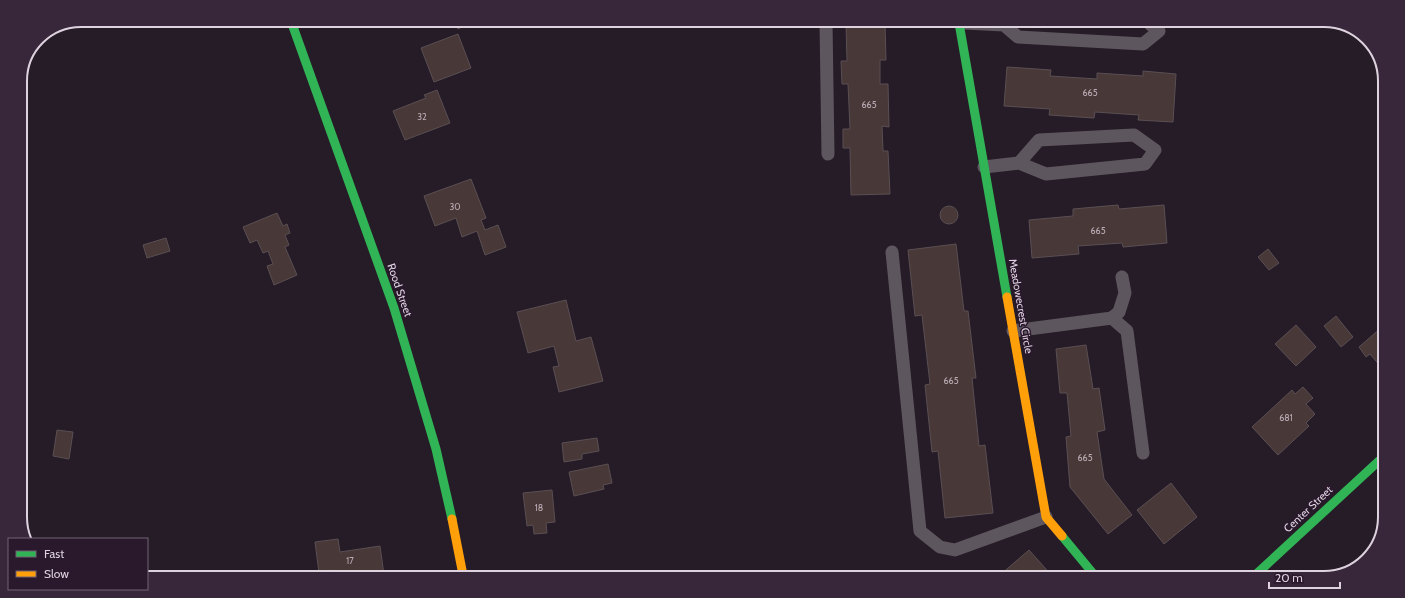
<svg xmlns="http://www.w3.org/2000/svg" width="1405" height="598" viewBox="0 0 1405 598" font-family="Cabin,sans-serif">
<style>
.building{fill:#493838;stroke:#5a4f52}
.lines{fill:none;stroke-linecap:round;stroke-linejoin:round}
.lane{stroke:#5e565f;stroke-width:13}
.fast{stroke:#30b455;stroke-width:9}
.slow{stroke:#ff9f0a;stroke-width:9}
.labels{text-anchor:middle;stroke-width:3;stroke-linejoin:round;paint-order:stroke}
.number-label{font-size:9px;fill:#b9acb5}
.street-label{font-size:11px;fill:#ded2df;stroke:#2a182c}
.rim{fill:none;stroke:#ded2df;stroke-width:2}
</style>
<rect width="100%" height="100%" fill="#261c28"/>
<g class="building">
<path d="M455,21H474L458,29Z"/>
<path d="M846,23H885L886,60H880V84H888L889,127L882,126L883,151H888L890,194L851,195L850,148H843V129H850L848,84H842L841,61H847Z"/>
<path d="M458,34L471,68L434,82L421,48Z"/>
<path d="M1007,67L1051,70L1050,76L1097,79V73L1143,76V71L1176,74L1173,122L1138,120L1139,115L1095,112L1094,118L1049,115L1050,109L1004,106Z"/>
<path d="M437,90L450,123L405,140L393,111L426,98L424,95Z"/>
<path d="M471,179L486,218L481,220L485,230L498,225L506,247L485,255L477,231L462,237L456,218L435,226L424,196Z"/>
<path d="M1118,205L1119,209L1164,205L1167,243L1123,247L1122,243L1078,246L1079,254L1032,258L1029,220L1073,216V209Z"/>
<circle cx="949" cy="215" r="9"/>
<path d="M277,213L283,226L287,224L290,233L285,235L289,245L285,247L297,275L274,285L267,266L273,264L268,251L263,253L257,240L250,243L243,227Z"/>
<path d="M166,238L170,251L147,258L143,245Z"/>
<path d="M956,244L964,311H968L976,378H972L979,446L985,445L993,513L945,518L938,451L932,452L925,385L930,384L922,315L915,316L908,250Z"/>
<path d="M1268,249L1279,263L1269,270L1258,257Z"/>
<path d="M566,300L576,341L591,337L603,381L559,392L553,367L559,366L554,346L528,353L517,312Z"/>
<path d="M1336,316L1353,337L1341,347L1324,326Z"/>
<path d="M1296,325L1316,347L1296,366L1275,344Z"/>
<path d="M1382,327V368L1370,354L1366,357L1359,347Z"/>
<path d="M1086,345L1093,389L1099,388L1105,430L1097,432L1104,479L1132,515L1108,534L1070,487L1066,437L1071,436L1067,393H1060L1056,349Z"/>
<path d="M1303,387L1313,398L1306,404L1315,414L1306,423L1309,426L1278,455L1252,427L1292,390L1295,394Z"/>
<path d="M57,430L73,432L69,459L53,456Z"/>
<path d="M597,438L599,451L582,454V459L564,462L562,443Z"/>
<path d="M608,464L612,483L603,485L604,489L574,496L569,472Z"/>
<path d="M1171,483L1197,517L1164,544L1137,510Z"/>
<path d="M552,490L555,522L546,523L547,533L534,534L533,525L527,526L523,493Z"/>
<path d="M338,539L340,552L380,546L384,575L335,574L334,570L319,573L315,542Z"/>
<path d="M1029,550L1053,577H1002L1000,575Z"/>
<path d="M662,572V576L608,575Z"/>
</g>
<g class="lines">
<g class="lane">
<path d="M826,23L828,154"/>
<path d="M964,23L1004,25L1018,37L1143,44L1159,31L1150,24"/>
<path d="M984,167L1019,163L1039,140L1134,135L1155,150L1145,164L1046,174L1019,163"/>
<path d="M892,252L920,531L940,547L955,550L1046,517"/>
<path d="M1112,318L1119,312L1125,293L1122,277"/>
<path d="M1013,331L1112,318L1127,331L1143,453"/>
</g>
<g class="fast">
<path d="M291,21L394,308L436,449L452,519"/>
<path d="M959,23L1007,297"/>
<path d="M1062,536L1096,577"/>
<path d="M1252,578L1381,459"/>
</g>
<g class="slow">
<path d="M1007,297L1046,517L1062,536"/>
<path d="M452,519L463,575"/>
</g>
</g>
<g class="labels">
<g class="number-label">
<text x="1090" y="96">665</text>
<text x="869" y="108">665</text>
<text x="422" y="120">32</text>
<text x="455" y="210">30</text>
<text x="1098" y="234">665</text>
<text x="951" y="384">665</text>
<text x="1286" y="421">681</text>
<text x="1085" y="461">665</text>
<text x="539" y="511">18</text>
<text x="350" y="564">17</text>
</g>
<g class="street-label">
<text transform="translate(400 290) rotate(71)" y="4">Rood Street</text>
<text transform="translate(1021 306) rotate(80)" y="4">Meadowecrest Circle</text>
<text transform="translate(1308 509) rotate(-43)" y="4">Center Street</text>
</g>
</g>
<path d="M0 0H1405V598H0ZM81 27H1324A54 54 0 0 1 1378 81V517A54 54 0 0 1 1324 571H81A54 54 0 0 1 27 517V81A54 54 0 0 1 81 27Z" fill="#38273a" fill-rule="evenodd"/>
<path class="rim" d="M81 27H1324A54 54 0 0 1 1378 81V517A54 54 0 0 1 1324 571H81A54 54 0 0 1 27 517V81A54 54 0 0 1 81 27Z"/>
<rect x="8" y="538" width="140" height="52" fill="#2a182c" stroke="#726274"/>
<rect x="16" y="551" width="20" height="6" fill="#30b455" stroke="#726274"/>
<text x="44" y="558" font-size="12" fill="#ded2df">Fast</text>
<rect x="16" y="571" width="20" height="6" fill="#ff9f0a" stroke="#726274"/>
<text x="44" y="578" font-size="12" fill="#ded2df">Slow</text>
<path d="M1269 582v6h71v-6" fill="none" stroke="#ded2df" stroke-width="2"/>
<text x="1275" y="582" font-size="12" fill="#ded2df" stroke="#2a182c" stroke-width="3" paint-order="stroke">20 m</text>
</svg>
